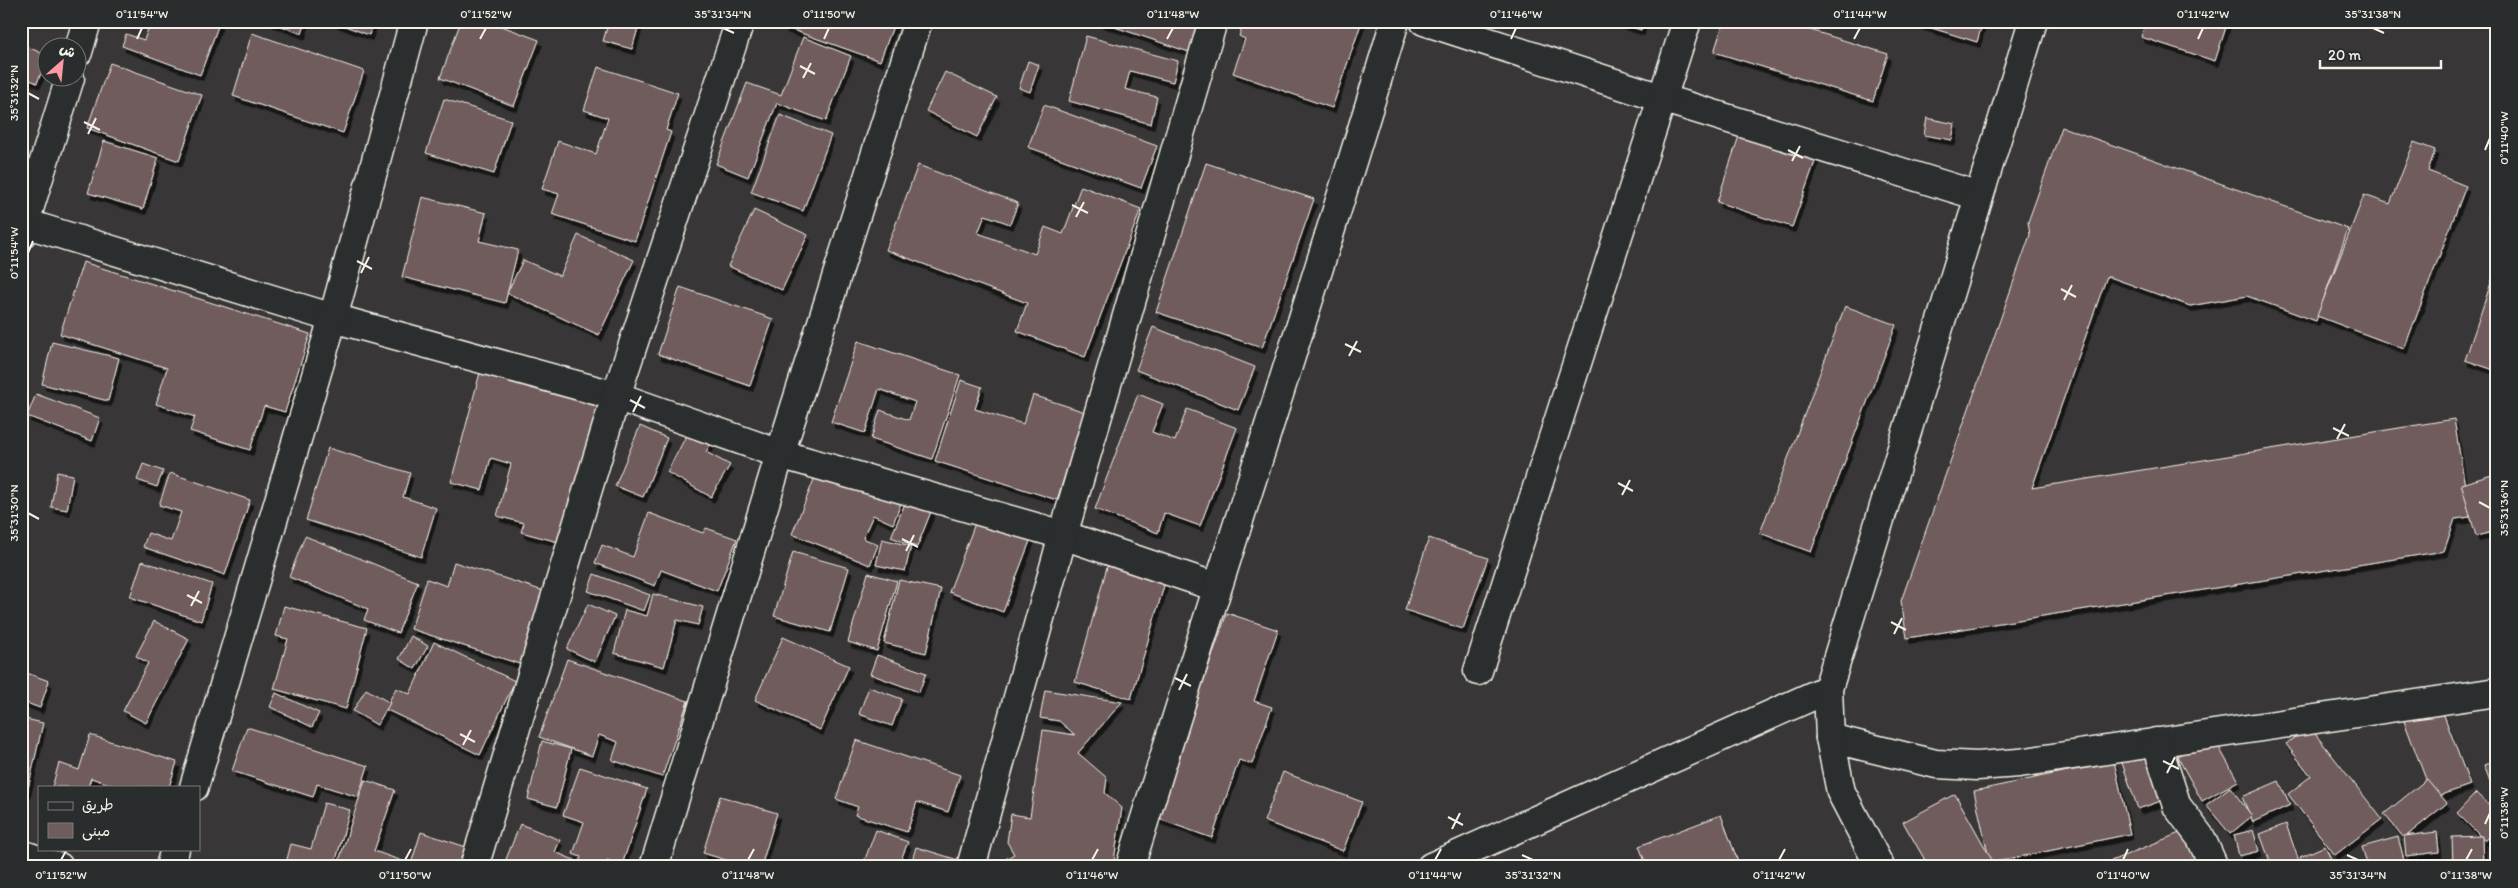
<svg xmlns="http://www.w3.org/2000/svg" width="2518" height="888" viewBox="0 0 2518 888" font-family="Itim,'Playpen Sans Arabic',sans-serif">
<style>
.building{fill:#6f5c5c;stroke:#f4f1e8;filter:url(#shadow)}
.lines{fill:none;stroke-linecap:round;stroke-linejoin:round}
.minor-casing{stroke:#f4f1e8;stroke-width:31}
.minor{stroke:#2a2d2e;stroke-width:28}
.ticks{fill:none;stroke:#f4f1e8;stroke-width:2}
.neatline{fill:none;stroke:#f4f1e8;stroke-width:2}
.ticks-label{font-size:12px;text-anchor:middle;fill:#f4f1e8}
</style>
<defs>
<filter id="shadow"><feDropShadow dx="3" dy="5.5" stdDeviation="0" flood-color="#0009"/></filter>
</defs>
<rect width="100%" height="100%" fill="#383637"/>
<filter id="ink" filterUnits="userSpaceOnUse"><feTurbulence type="fractalNoise" baseFrequency=".02" numOctaves="2"/><feDisplacementMap in="SourceGraphic" scale="10" xChannelSelector="R" yChannelSelector="G"/><feConvolveMatrix kernelMatrix="1 2 1 2 8 2 1 2 1" color-interpolation-filters="sRGB"/></filter>
<g filter="url(#ink)">
<g class="building">
<path d="M151,21H220L200,75L122,46L126,34L144,40Z"/>
<path d="M269,21H306L302,34Z"/>
<path d="M332,21H374L369,35Z"/>
<path d="M461,21H488L539,40L514,106L440,78Z"/>
<path d="M609,21H640L632,49L603,41Z"/>
<path d="M785,21H895L880,61L784,27Z"/>
<path d="M1097,21H1199L1189,52Z"/>
<path d="M1244,21H1362L1332,108L1233,73L1245,39L1239,36Z"/>
<path d="M1613,21H1644L1641,30Z"/>
<path d="M1724,21H1781L1888,54L1873,101L1714,52Z"/>
<path d="M1909,21H1983L1977,42Z"/>
<path d="M2146,21H2228L2215,61L2141,37Z"/>
<path d="M252,33L364,71L343,133L233,96Z"/>
<path d="M1086,36L1178,61L1173,82L1130,71L1125,89L1157,97L1151,124L1069,101Z"/>
<path d="M803,37L851,56L826,121L777,103L748,177L716,164L747,83L781,95Z"/>
<path d="M21,44L48,56L37,83L21,76Z"/>
<path d="M1028,61L1039,65L1030,92L1019,88Z"/>
<path d="M110,63L202,95L179,161L87,128Z"/>
<path d="M598,67L678,93L666,130L671,132L635,241L552,214L559,194L542,189L558,141L596,154L608,118L584,110Z"/>
<path d="M945,72L997,97L977,137L926,111Z"/>
<path d="M444,99L511,120L494,174L426,153Z"/>
<path d="M1044,105L1157,146L1141,188L1028,147Z"/>
<path d="M780,115L831,135L803,211L751,192Z"/>
<path d="M1927,118L1955,124L1952,140L1924,135Z"/>
<path d="M2062,127L2348,229L2316,321L2247,296L2190,306L2107,276L2032,488L2454,419L2470,517L2455,519L2444,551L1907,638L1901,601L2030,235L2028,222Z"/>
<path d="M1741,130L1817,156L1792,227L1717,202Z"/>
<path d="M104,141L158,158L143,209L88,193Z"/>
<path d="M2414,142L2435,150L2428,171L2466,186L2404,349L2317,316L2364,195L2390,204Z"/>
<path d="M1206,163L1314,199L1262,348L1156,312Z"/>
<path d="M918,165L1018,203L1010,224L985,215L978,233L1035,254L1045,227L1063,234L1081,186L1141,209L1085,357L1017,331L1027,303L886,250Z"/>
<path d="M2497,192V222L2488,219Z"/>
<path d="M422,197L486,213L479,241L518,250L505,303L402,277Z"/>
<path d="M754,210L808,235L782,290L728,266Z"/>
<path d="M578,235L634,260L599,335L507,293L523,260L560,276Z"/>
<path d="M83,262L310,334L285,412L264,406L250,450L190,431L195,417L156,404L167,368L60,334Z"/>
<path d="M2497,265V371L2465,360Z"/>
<path d="M680,287L773,319L750,386L658,354Z"/>
<path d="M1845,306L1896,325L1811,552L1760,533Z"/>
<path d="M1153,327L1255,367L1238,410L1136,370Z"/>
<path d="M858,341L960,375L932,459L871,439L880,410L909,420L915,402L879,389L865,433L831,422Z"/>
<path d="M52,342L119,358L108,401L42,384Z"/>
<path d="M482,365L601,397L562,543L521,532L524,523L497,516L511,464L491,458L482,490L451,482Z"/>
<path d="M961,380L982,387L975,409L1023,424L1033,395L1085,412L1057,500L935,461Z"/>
<path d="M36,394L100,418L92,441L27,416Z"/>
<path d="M1138,394L1163,404L1152,432L1175,441L1187,409L1237,428L1200,526L1164,513L1158,533L1095,509Z"/>
<path d="M692,425L714,438L706,452L730,465L711,497L667,472Z"/>
<path d="M640,426L667,438L643,497L615,486Z"/>
<path d="M328,448L410,473L403,497L436,508L421,557L306,520Z"/>
<path d="M821,462L904,495L893,524L873,515L863,538L878,545L870,565L792,534Z"/>
<path d="M143,464L163,471L157,487L137,480Z"/>
<path d="M57,472L73,475L67,510L51,507Z"/>
<path d="M170,473L250,500L225,575L143,547L148,533L171,541L181,512L159,505Z"/>
<path d="M2492,475L2497,491V531L2476,536L2461,484Z"/>
<path d="M907,499L932,509L917,547L891,537Z"/>
<path d="M649,513L703,533L706,528L737,539L717,591L661,570L655,586L595,563L602,545L633,557Z"/>
<path d="M979,513L1033,533L1003,612L949,592Z"/>
<path d="M305,536L418,582L398,633L364,620L368,609L289,577Z"/>
<path d="M1429,538L1488,558L1463,629L1405,610Z"/>
<path d="M882,539L911,546L905,571L876,565Z"/>
<path d="M793,552L849,568L830,632L774,616Z"/>
<path d="M1110,556L1168,572L1131,699L1075,682Z"/>
<path d="M142,561L212,584L201,621L130,597Z"/>
<path d="M454,562L556,595L532,668L411,629L427,579L447,586Z"/>
<path d="M868,573L897,581L877,651L848,642Z"/>
<path d="M594,574L650,595L644,611L588,591Z"/>
<path d="M899,580L941,589L926,653L884,643Z"/>
<path d="M653,594L703,607L698,625L677,620L664,667L614,653L625,610L647,616Z"/>
<path d="M588,604L615,616L595,662L567,649Z"/>
<path d="M284,606L367,628L346,709L274,689L288,639L276,636Z"/>
<path d="M1227,613L1278,630L1254,701L1272,707L1252,764L1239,760L1212,838L1156,818Z"/>
<path d="M154,621L189,639L146,723L123,711L148,663L136,656Z"/>
<path d="M411,636L428,646L415,669L399,659Z"/>
<path d="M783,637L849,666L820,730L755,700Z"/>
<path d="M434,642L515,681L480,755L385,709L396,688L410,694Z"/>
<path d="M877,655L926,673L919,692L870,674Z"/>
<path d="M567,659L688,701L662,777L612,760L618,742L599,735L592,756L539,737Z"/>
<path d="M21,671L49,681L40,708L21,701Z"/>
<path d="M869,687L902,699L892,726L859,714Z"/>
<path d="M366,689L390,703L377,725L353,711Z"/>
<path d="M1045,690L1122,702L1078,753L1107,778L1105,793L1122,808L1113,867H992L1014,854L1007,842L1011,814L1030,817L1043,730L1075,735L1059,721L1040,718Z"/>
<path d="M276,693L319,713L312,727L270,707Z"/>
<path d="M2438,699L2470,785L2433,798L2401,713Z"/>
<path d="M21,718L43,723L27,793L21,792Z"/>
<path d="M2309,726L2382,819L2335,855L2288,794L2311,776L2286,744Z"/>
<path d="M247,727L368,766L358,797L317,784L313,797L232,771Z"/>
<path d="M90,735L177,762L169,787H111L112,785L91,778L88,787H52L59,763L79,770Z"/>
<path d="M2213,737L2238,781L2202,801L2177,756Z"/>
<path d="M856,740L960,775L948,812L917,802L907,832L855,815L858,807L836,799Z"/>
<path d="M542,741L571,749L557,807L528,799Z"/>
<path d="M2164,745L2181,794L2138,809L2121,760Z"/>
<path d="M2497,760V800L2484,765Z"/>
<path d="M2114,761L2130,834L1990,863L1974,791Z"/>
<path d="M580,767L647,789L622,865L607,860L605,867H577L581,857L573,854L584,822L563,815Z"/>
<path d="M1283,772L1362,802L1343,851L1264,821Z"/>
<path d="M2427,779L2447,803L2404,838L2384,814Z"/>
<path d="M365,780L395,790L374,851L411,864L421,832L466,847L460,867H337Z"/>
<path d="M2279,781L2290,805L2253,822L2242,797Z"/>
<path d="M2230,787L2252,816L2230,834L2206,805Z"/>
<path d="M2476,793L2497,813V830L2485,841L2457,813Z"/>
<path d="M1955,794L1996,867H1929L1903,822Z"/>
<path d="M720,796L777,813L761,867H749L703,853Z"/>
<path d="M324,803L350,810L334,867H285L291,844L311,849Z"/>
<path d="M1721,815L1740,867H1647L1639,846Z"/>
<path d="M2204,823L2218,855L2189,867H2114L2111,861Z"/>
<path d="M520,824L560,840L555,852L579,862L577,867H503Z"/>
<path d="M2286,824L2301,867H2272L2260,834Z"/>
<path d="M876,830L908,842L898,867H862Z"/>
<path d="M2253,830L2259,851L2239,856L2234,835Z"/>
<path d="M2437,832L2439,852L2406,856L2404,836Z"/>
<path d="M2482,836L2483,867H2453L2452,837Z"/>
<path d="M2398,837L2406,867H2368L2362,847Z"/>
<path d="M2325,846L2335,867H2304L2300,857Z"/>
<path d="M916,847L958,860L956,867H910Z"/>
<path d="M2099,864L2100,867H2065Z"/>
</g>
<g class="lines">
<g class="minor-casing">
<g id="minor">
<path d="M1424,21L1661,98L1979,196"/>
<path d="M78,52L87,21"/>
<path d="M21,222L333,318L616,396L780,454L1063,535L1216,587"/>
<path d="M21,235L70,78"/>
<path d="M1478,671L1687,21"/>
<path d="M1830,738L1936,764L1977,766L2019,763L2497,692"/>
<path d="M2156,742L2177,806L2201,838L2214,867"/>
<path d="M194,787L333,318L414,21"/>
<path d="M21,854L59,867"/>
<path d="M170,867L175,849"/>
<path d="M474,867L616,396L740,21"/>
<path d="M654,867L780,454L918,21"/>
<path d="M971,867L1063,535L1213,21"/>
<path d="M1130,867C1217,584 1310,304 1395,21"/>
<path d="M1431,867L1828,689"/>
<path d="M1880,867L1841,792L1830,738L1828,689L2033,21"/>
</g>
</g>
<use href="#minor" class="minor"/>
</g>
</g>
<path class="ticks" d="M723,28L734,33M2373,28L2384,33M137,39L142,28M480,39L486,28M824,39L829,28M1167,39L1173,28M1511,39L1516,28M1854,39L1860,28M2198,39L2203,28M800,66L815,74M803,78L811,63M28,93L39,99M84,122L100,130M88,134L96,118M1788,150L1803,158M2485,150L2490,138M1792,161L1800,146M1072,205L1088,213M1076,217L1084,202M28,253L33,241M357,261L372,269M361,273L369,257M2061,289L2076,297M2064,300L2072,285M1345,344L1361,352M1349,356L1357,341M630,400L645,408M633,412L641,396M2333,428L2349,436M2337,439L2345,424M1618,483L1633,491M1622,495L1630,480M2479,502L2490,508M28,513L39,519M902,539L918,547M906,551L914,535M187,595L202,603M191,606L199,591M1891,622L1906,630M1894,634L1902,618M1175,678L1191,686M1179,690L1187,674M460,734L475,742M463,745L471,730M2163,761L2179,769M2167,773L2175,757M1448,817L1463,825M2485,824L2490,813M1452,829L1460,813M1522,855L1533,860M2347,855L2358,860M61,860L67,849M405,860L411,849M748,860L754,849M1092,860L1098,849M1435,860L1441,849M1779,860L1785,849M2123,860L2128,849M2466,860L2472,849"/>
<rect width="2518" height="888" fill="none" stroke="#2a2d2e" stroke-width="55"/>
<rect x="38" y="786" width="162" height="65" fill="#2a2d2e" stroke="#7b7b78"/>
<rect x="48" y="802" width="25" height="8" fill="#2a2d2e" stroke="#7b7b78"/>
<text x="82" y="810" font-size="15" fill="#f4f1e8">طريق</text>
<rect x="48" y="823" width="25" height="15" fill="#6f5c5c" stroke="#7b7b78"/>
<text x="82" y="836" font-size="15" fill="#f4f1e8">مبنى</text>
<g transform="translate(62 62) rotate(27)"><circle r="24" fill="#2a2d2e" stroke="#7b7b78"/>
<path d="M0-4L9 19L0 12L-9 19Z" fill="#ff9aa2"/>
<text y="-8" font-size="14" font-weight="bold" text-anchor="middle" fill="#f4f1e8">ش</text>
</g>
<path d="M2320 60v8h121v-8" fill="none" stroke="#f4f1e8" stroke-width="2.5"/>
<text x="2328" y="60" font-size="15" fill="#f4f1e8" stroke="#2a2d2e" stroke-width="4" paint-order="stroke">20 m</text>
<rect x="28" y="28" width="2462" height="832" class="neatline"/>
<g class="ticks-label">
<text x="142" y="18">0°11'54"W</text>
<text x="486" y="18">0°11'52"W</text>
<text x="723" y="18">35°31'34"N</text>
<text x="829" y="18">0°11'50"W</text>
<text x="1173" y="18">0°11'48"W</text>
<text x="1516" y="18">0°11'46"W</text>
<text x="1860" y="18">0°11'44"W</text>
<text x="2203" y="18">0°11'42"W</text>
<text x="2373" y="18">35°31'38"N</text>
<text transform="translate(14 93) rotate(-90)" y="4">35°31'32"N</text>
<text transform="translate(2504 138) rotate(-90)" y="4">0°11'40"W</text>
<text transform="translate(14 253) rotate(-90)" y="4">0°11'54"W</text>
<text transform="translate(2504 508) rotate(-90)" y="4">35°31'36"N</text>
<text transform="translate(14 513) rotate(-90)" y="4">35°31'30"N</text>
<text transform="translate(2504 813) rotate(-90)" y="4">0°11'38"W</text>
<text x="61" y="879">0°11'52"W</text>
<text x="405" y="879">0°11'50"W</text>
<text x="748" y="879">0°11'48"W</text>
<text x="1092" y="879">0°11'46"W</text>
<text x="1435" y="879">0°11'44"W</text>
<text x="1533" y="879">35°31'32"N</text>
<text x="1779" y="879">0°11'42"W</text>
<text x="2123" y="879">0°11'40"W</text>
<text x="2358" y="879">35°31'34"N</text>
<text x="2466" y="879">0°11'38"W</text>
</g>
</svg>
